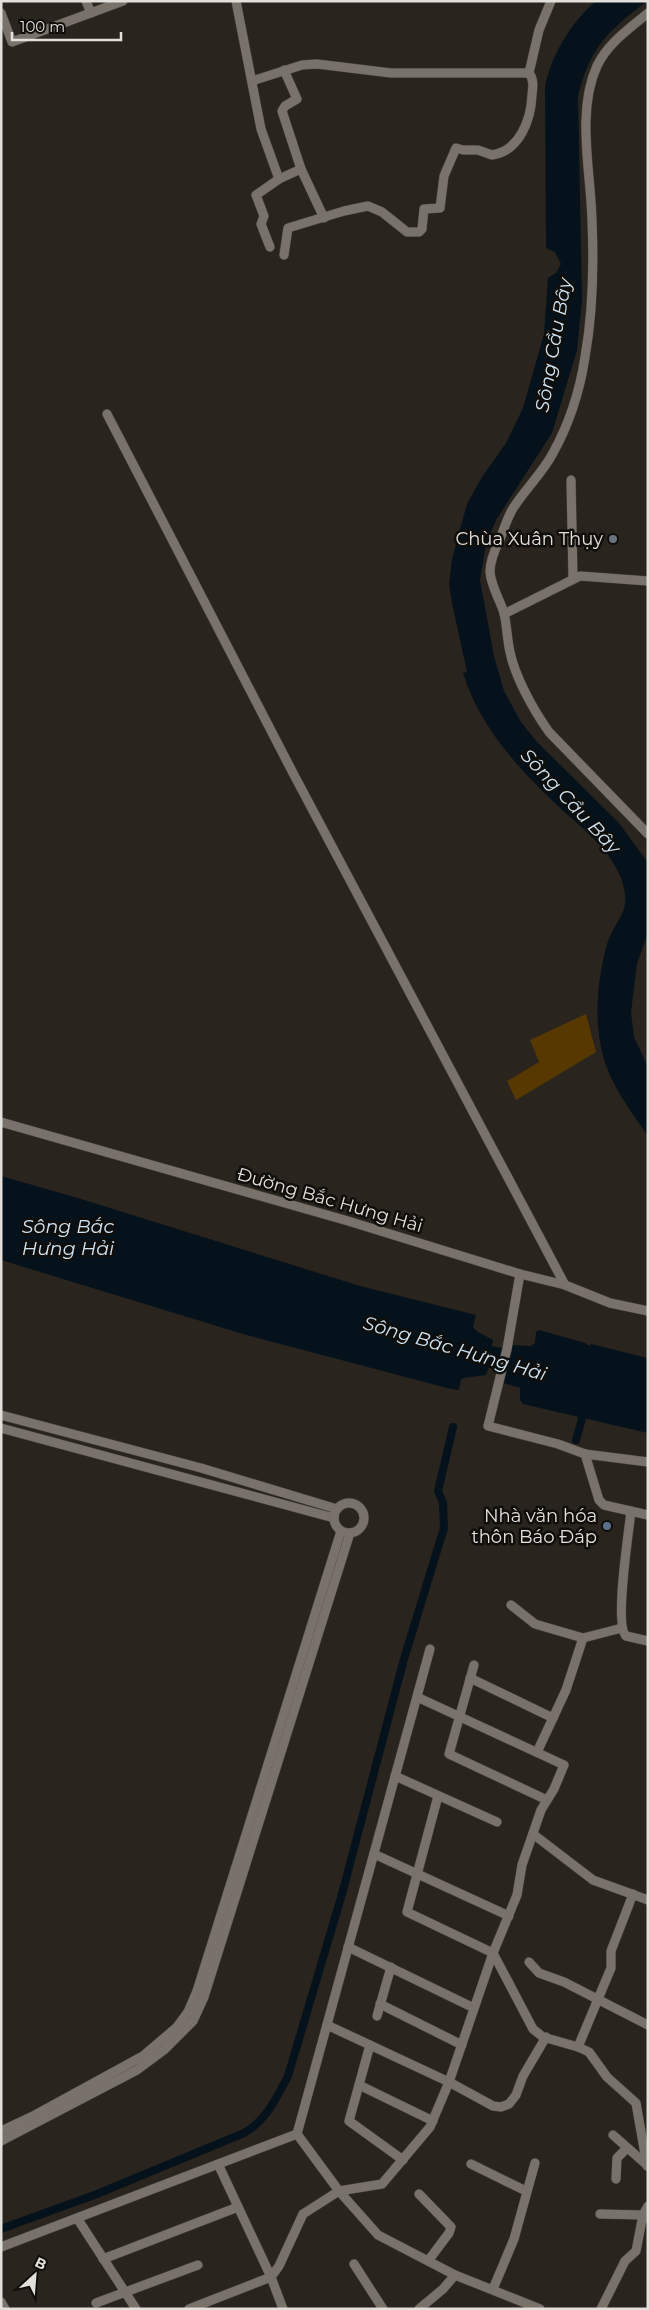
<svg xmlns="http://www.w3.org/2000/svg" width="649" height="2310" viewBox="0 0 649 2310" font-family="Montserrat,sans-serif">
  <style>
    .green { fill: #573900 }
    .water { fill: #05121b }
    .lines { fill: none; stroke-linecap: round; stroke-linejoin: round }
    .canal { stroke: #05121b; stroke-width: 8 }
    .minor-casing { stroke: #43403b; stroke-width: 10 }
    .minor { stroke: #78726b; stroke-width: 9 }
    .worship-dot { fill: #6b7280; stroke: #100e0b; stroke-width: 2 }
    .service-dot { fill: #5c6f8a; stroke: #100e0b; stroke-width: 2 }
    .labels { text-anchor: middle; stroke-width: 5; stroke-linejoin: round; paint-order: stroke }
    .poi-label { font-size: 18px; fill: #e3e0dc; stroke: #100e0b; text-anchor: end }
    .street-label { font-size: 18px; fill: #e3e0dc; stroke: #100e0b }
    .water-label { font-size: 19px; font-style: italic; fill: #cde3f3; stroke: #100e0b }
  </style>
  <rect width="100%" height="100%" fill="#29241e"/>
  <polygon class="green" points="586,1014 596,1052 516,1100 507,1081 539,1062 530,1040"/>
  <g class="water">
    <path d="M596,1H647C607,32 591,46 578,96L582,300L577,350L552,433L496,520L486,544L480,580L494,656L504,691L521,722L537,742L619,823L646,860L648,867V933L637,964L631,1012L634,1037L648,1067V1136C634,1116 615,1090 607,1068C593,1030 596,987 606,948C614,917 634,915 621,878C610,849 582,828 559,807C519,769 480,728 463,673L467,672L452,603L449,584L452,559L467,504L482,477L506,443L523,408L544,334L548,278L556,273L561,264L555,252L546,248L545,86C553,52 570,24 596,1Z"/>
    <polygon points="1,1176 81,1199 360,1286 476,1315 473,1327 478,1332 493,1340 492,1346 511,1350 513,1345 531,1346 535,1343 536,1332 539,1330 585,1343 589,1346 591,1344 648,1358 648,1433 523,1404 520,1400 520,1388 504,1383 506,1372 489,1367 486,1375 464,1378 461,1379 459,1390 451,1389 243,1334 1,1260"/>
  </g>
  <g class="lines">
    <g class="canal">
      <polyline points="576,1440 585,1408"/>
      <path d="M1,2229L97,2194L244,2133C266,2121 277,2097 288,2076L342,1894L404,1659L444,1528L443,1503L438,1491L453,1427"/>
    </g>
    <g class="minor-casing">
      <g id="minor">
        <polyline points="86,1 91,13"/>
        <polyline points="236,1 261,129 279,179 256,195 264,216 261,224 270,247"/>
        <polyline points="1,13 12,42 123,1"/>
        <path d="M648,13C629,29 608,43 597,66C576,112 591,172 592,221C594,267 593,312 585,357C580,390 569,424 553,453C542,474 524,490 512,510C507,519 504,529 500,539C495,549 490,561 490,572C491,586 500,600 504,613C507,626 507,639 510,652C515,677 534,711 549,732L648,834"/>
        <polyline points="284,70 297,99 285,106 282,111 301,169 324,218"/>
        <polyline points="252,81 302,65 317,64 391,73 529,73"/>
        <polyline points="279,179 301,169"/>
        <path d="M284,255L288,228L344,211L368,206L382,212L407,232H419L422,229L424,209L440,208L444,176L456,148L463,150H478L492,155C520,151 531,119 532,95C533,87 534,79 529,73L539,30L551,1"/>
        <polyline points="107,414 293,773 565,1285"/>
        <polyline points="571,480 573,579"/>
        <polyline points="504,614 580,576 648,581"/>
        <polyline points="1,1122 348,1221 520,1274 565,1285 610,1303 648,1311"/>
        <polyline points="520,1274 507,1349 488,1426 558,1444 585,1454 599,1500 604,1505 648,1515"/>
        <polyline points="1,1415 201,1468 337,1509"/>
        <polyline points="1,1428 334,1518"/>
        <polyline points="585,1454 648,1462"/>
        <circle cx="349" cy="1518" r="15"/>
        <path d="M631,1511C629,1531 614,1625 626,1636L648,1641"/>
        <polyline points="511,1605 535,1624 583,1638"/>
        <polyline points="474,1665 449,1754 547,1800"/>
        <polyline points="470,1678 553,1718 537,1752"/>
        <polyline points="553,1718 566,1690 583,1638 622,1628"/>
        <polyline points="395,1776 497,1822"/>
        <polyline points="438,1796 407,1912 493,1953 533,2029 543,2037 578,2047 589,2052 607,2077 636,2103 647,2166"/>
        <polyline points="533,1834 593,1880 648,1900"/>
        <polyline points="374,1854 509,1916"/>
        <polyline points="348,1947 474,2008"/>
        <polyline points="529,1962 539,1973 564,1982 648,2025"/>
        <polyline points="380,2004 462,2045"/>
        <polyline points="377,2016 391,1967"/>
        <polyline points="327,2025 449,2082 493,2106 501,2107 509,2104 516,2095 523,2076 546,2037"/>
        <polyline points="370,2045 349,2121 403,2160"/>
        <polyline points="578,2047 611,1968 611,1951 633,1894"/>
        <polyline points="359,2085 433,2121"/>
        <polyline points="1,2131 35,2115 143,2056 177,2027 188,2012 197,1991 341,1531"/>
        <polyline points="297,2134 339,2191 378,2235 455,2275 540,2309"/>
        <polyline points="613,2135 648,2166"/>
        <polyline points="1,2141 137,2070 164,2050 193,2021 204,1997 350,1533"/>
        <polyline points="218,2164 271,2277 283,2309"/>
        <polyline points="471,2164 526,2191"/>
        <polyline points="616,2179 617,2158 627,2148"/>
        <polyline points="419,2194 451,2227 449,2233 428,2261"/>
        <polyline points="600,2214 643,2215 648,2218"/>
        <polyline points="77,2218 136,2309"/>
        <polyline points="1,2247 297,2134 430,1649"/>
        <polyline points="103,2259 238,2207"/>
        <polyline points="354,2264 383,2309"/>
        <polyline points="493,2289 514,2239 535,2163"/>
        <polyline points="1,2302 5,2309"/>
        <polyline points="96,2303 198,2265"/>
        <polyline points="189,2309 271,2277 279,2266 303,2214 339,2191 382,2184 430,2127 449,2082 493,1953 517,1895 522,1865 541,1810 554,1789 564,1765 417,1697"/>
        <polyline points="419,2309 443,2289 455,2275"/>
        <polyline points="601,2309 625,2261 636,2251 643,2215 648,2206"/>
      </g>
    </g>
    <use href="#minor" class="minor"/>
  </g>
  <circle class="worship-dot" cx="613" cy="539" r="5"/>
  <circle class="service-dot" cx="607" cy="1526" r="5"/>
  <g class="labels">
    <g class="poi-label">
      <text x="603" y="545">Chùa Xuân Thụy</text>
      <text x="597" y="1522">Nhà văn hóa<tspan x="597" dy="21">thôn Báo Đáp</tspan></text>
    </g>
    <g class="street-label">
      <text transform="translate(330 1200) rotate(16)" y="6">Đường Bắc Hưng Hải</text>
    </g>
    <g class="water-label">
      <text transform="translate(553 345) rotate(-80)" y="7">Sông Cầu Bây</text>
      <text transform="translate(571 801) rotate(47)" y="7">Sông Cầu Bây</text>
      <text x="68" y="1233">Sông Bắc<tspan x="68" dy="22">Hưng Hải</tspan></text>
      <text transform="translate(455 1348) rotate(16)" y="7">Sông Bắc Hưng Hải</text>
    </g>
  </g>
  <rect width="649" height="2310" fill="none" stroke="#e3e0dc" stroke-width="5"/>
  <g transform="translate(35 2275) rotate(26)" stroke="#100e0b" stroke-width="4" paint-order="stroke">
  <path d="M0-4L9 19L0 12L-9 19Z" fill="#e3e0dc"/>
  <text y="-8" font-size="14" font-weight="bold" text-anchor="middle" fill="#e3e0dc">B</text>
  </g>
  <path d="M12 32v8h109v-8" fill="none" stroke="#e3e0dc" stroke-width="2.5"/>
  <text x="20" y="32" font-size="15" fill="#e3e0dc" stroke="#100e0b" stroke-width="4" paint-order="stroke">100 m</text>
</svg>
